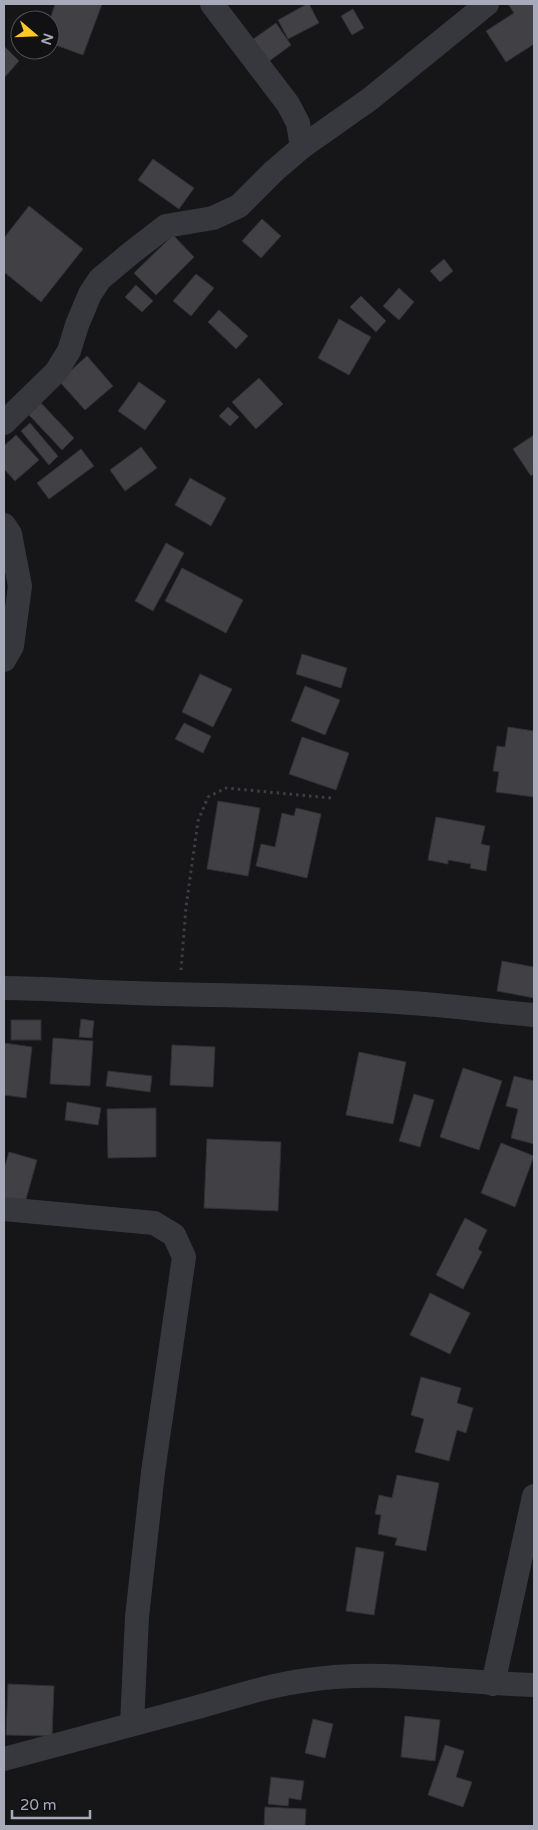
<svg xmlns="http://www.w3.org/2000/svg" width="538" height="1830" viewBox="0 0 538 1830" font-family="'Varela Round',sans-serif">
  <style>
    .building { fill: #404045; stroke: #303035 }
    .lines { fill: none; stroke-linecap: round; stroke-linejoin: round }
    .path { stroke: #3d3e45; stroke-width: 3; stroke-dasharray: 2.5 4; stroke-linecap: butt }
    .minor { stroke: #37373e; stroke-width: 24 }
  </style>
  <rect width="100%" height="100%" fill="#161618"/>
  <g class="building">
    <polygon points="55,4 102,4 83,55 50,43 50,20"/>
    <polygon points="307,4 309,4 319,23 288,39 278,20"/>
    <polygon points="508,4 534,4 534,44 506,62 486,31 514,13"/>
    <polygon points="353,9 364,28 352,35 341,16"/>
    <polygon points="276,23 291,45 268,62 252,40"/>
    <polygon points="4,46 19,61 4,78"/>
    <polygon points="153,159 194,188 179,209 138,180"/>
    <polygon points="29,206 83,249 41,302 4,272 4,238"/>
    <polygon points="262,219 281,236 261,258 242,241"/>
    <polygon points="173,235 194,257 156,295 134,273"/>
    <polygon points="444,259 453,271 440,282 430,271"/>
    <polygon points="196,274 214,288 191,316 173,301"/>
    <polygon points="136,285 153,301 142,312 125,297"/>
    <polygon points="399,288 414,302 399,320 383,306"/>
    <polygon points="361,296 386,321 376,332 350,307"/>
    <polygon points="219,310 248,336 236,349 208,322"/>
    <polygon points="339,319 371,337 349,375 318,358"/>
    <polygon points="87,356 113,386 85,410 59,381"/>
    <polygon points="259,378 283,404 256,429 232,402"/>
    <polygon points="139,382 166,401 145,430 118,411"/>
    <polygon points="41,403 74,438 62,450 29,415"/>
    <polygon points="228,407 239,417 230,426 219,416"/>
    <polygon points="30,423 58,456 49,465 21,431"/>
    <polygon points="16,435 39,460 15,481 4,469 4,446"/>
    <polygon points="534,435 534,473 531,476 513,449"/>
    <polygon points="141,447 157,468 125,491 110,470"/>
    <polygon points="81,449 94,466 49,499 37,483"/>
    <polygon points="190,478 226,498 211,526 175,505"/>
    <polygon points="166,543 184,553 153,611 135,601"/>
    <polygon points="182,568 243,600 226,633 165,601"/>
    <polygon points="302,654 347,668 341,688 296,674"/>
    <polygon points="200,674 232,689 213,727 182,712"/>
    <polygon points="305,686 340,700 325,735 291,721"/>
    <polygon points="184,723 211,736 203,753 175,739"/>
    <polygon points="508,727 534,731 534,797 496,792 499,772 493,771 497,746 505,747"/>
    <polygon points="302,737 349,753 336,790 289,774"/>
    <polygon points="218,801 260,808 248,876 207,869"/>
    <polygon points="296,808 321,814 307,878 256,866 261,844 275,847 282,813 294,816"/>
    <polygon points="436,817 485,826 481,844 490,846 486,871 470,868 471,864 448,860 448,864 428,860"/>
    <polygon points="502,961 534,967 534,998 497,991"/>
    <polygon points="81,1019 94,1021 92,1038 79,1037"/>
    <rect x="11" y="1020" width="30" height="20"/>
    <polygon points="53,1038 93,1041 90,1086 50,1084"/>
    <polygon points="4,1043 32,1047 26,1098 4,1095"/>
    <polygon points="172,1045 215,1047 213,1087 170,1085"/>
    <polygon points="359,1052 406,1062 393,1124 346,1115"/>
    <polygon points="463,1068 502,1081 479,1150 440,1137"/>
    <polygon points="108,1071 152,1076 150,1092 106,1086"/>
    <polygon points="514,1076 534,1081 534,1144 511,1138 518,1109 506,1106"/>
    <polygon points="414,1094 434,1100 420,1147 399,1141"/>
    <polygon points="67,1102 101,1108 98,1125 65,1120"/>
    <polygon points="156,1108 156,1157 108,1158 107,1109"/>
    <polygon points="207,1139 281,1142 278,1211 204,1208"/>
    <polygon points="501,1143 534,1156 515,1207 481,1193"/>
    <polygon points="9,1152 37,1160 24,1206 4,1200 4,1169"/>
    <polygon points="465,1218 487,1230 478,1249 482,1252 463,1289 436,1275"/>
    <polygon points="430,1293 470,1313 450,1354 410,1335"/>
    <polygon points="421,1377 461,1388 457,1403 473,1408 466,1433 457,1430 449,1461 415,1452 424,1419 411,1415"/>
    <polygon points="397,1475 439,1483 426,1551 395,1545 397,1538 378,1534 381,1515 375,1514 379,1495 392,1498"/>
    <polygon points="356,1547 384,1552 374,1615 346,1611"/>
    <polygon points="8,1684 54,1686 52,1736 6,1735"/>
    <polygon points="405,1716 440,1720 435,1761 401,1757"/>
    <polygon points="313,1719 333,1724 325,1758 305,1753"/>
    <polygon points="445,1745 464,1751 456,1777 472,1782 463,1807 428,1795"/>
    <polygon points="271,1777 304,1781 301,1800 289,1798 288,1806 268,1804"/>
    <polygon points="265,1807 306,1809 305,1826 264,1826"/>
  </g>
  <g class="lines">
    <polyline class="path" points="181,970 186,907 198,821 208,797 226,788 331,798"/>
    <g class="minor">
      <polyline points="212,4 288,104 298,123 302,147"/>
      <polyline points="4,423 56,372 69,351 77,325 90,294 100,279 131,253 166,226 213,218 239,206 274,171 302,147 370,99 487,4"/>
      <polyline points="4,525 10,534 20,586 12,646 4,660"/>
      <path d="M4,988C47,988 90,992 133,993C230,996 328,996 425,1004C461,1007 498,1012 534,1015"/>
      <polyline points="4,1209 154,1223 174,1235 184,1257 153,1472 137,1617 132,1724"/>
      <polyline points="493,1684 534,1496"/>
      <path d="M4,1759C67,1742 131,1725 194,1708C231,1698 269,1685 308,1680C383,1669 459,1683 534,1685"/>
    </g>
  </g>
  <rect width="538" height="1830" fill="none" stroke="#a7abb9" stroke-width="10"/>
  <g transform="translate(35 35) rotate(109)"><circle r="24" fill="#111113" stroke="#4d4f55"/>
  <path d="M0-4L9 19L0 12L-9 19Z" fill="#ffc827"/>
  <text y="-8" font-size="14" font-weight="bold" text-anchor="middle" fill="#a7abb9">N</text>
  </g>
  <path d="M12 1810v8h78v-8" fill="none" stroke="#a7abb9" stroke-width="2.5"/>
  <text x="20" y="1810" font-size="15" fill="#a7abb9" stroke="#111113" stroke-width="4" paint-order="stroke">20 m</text>
</svg>
